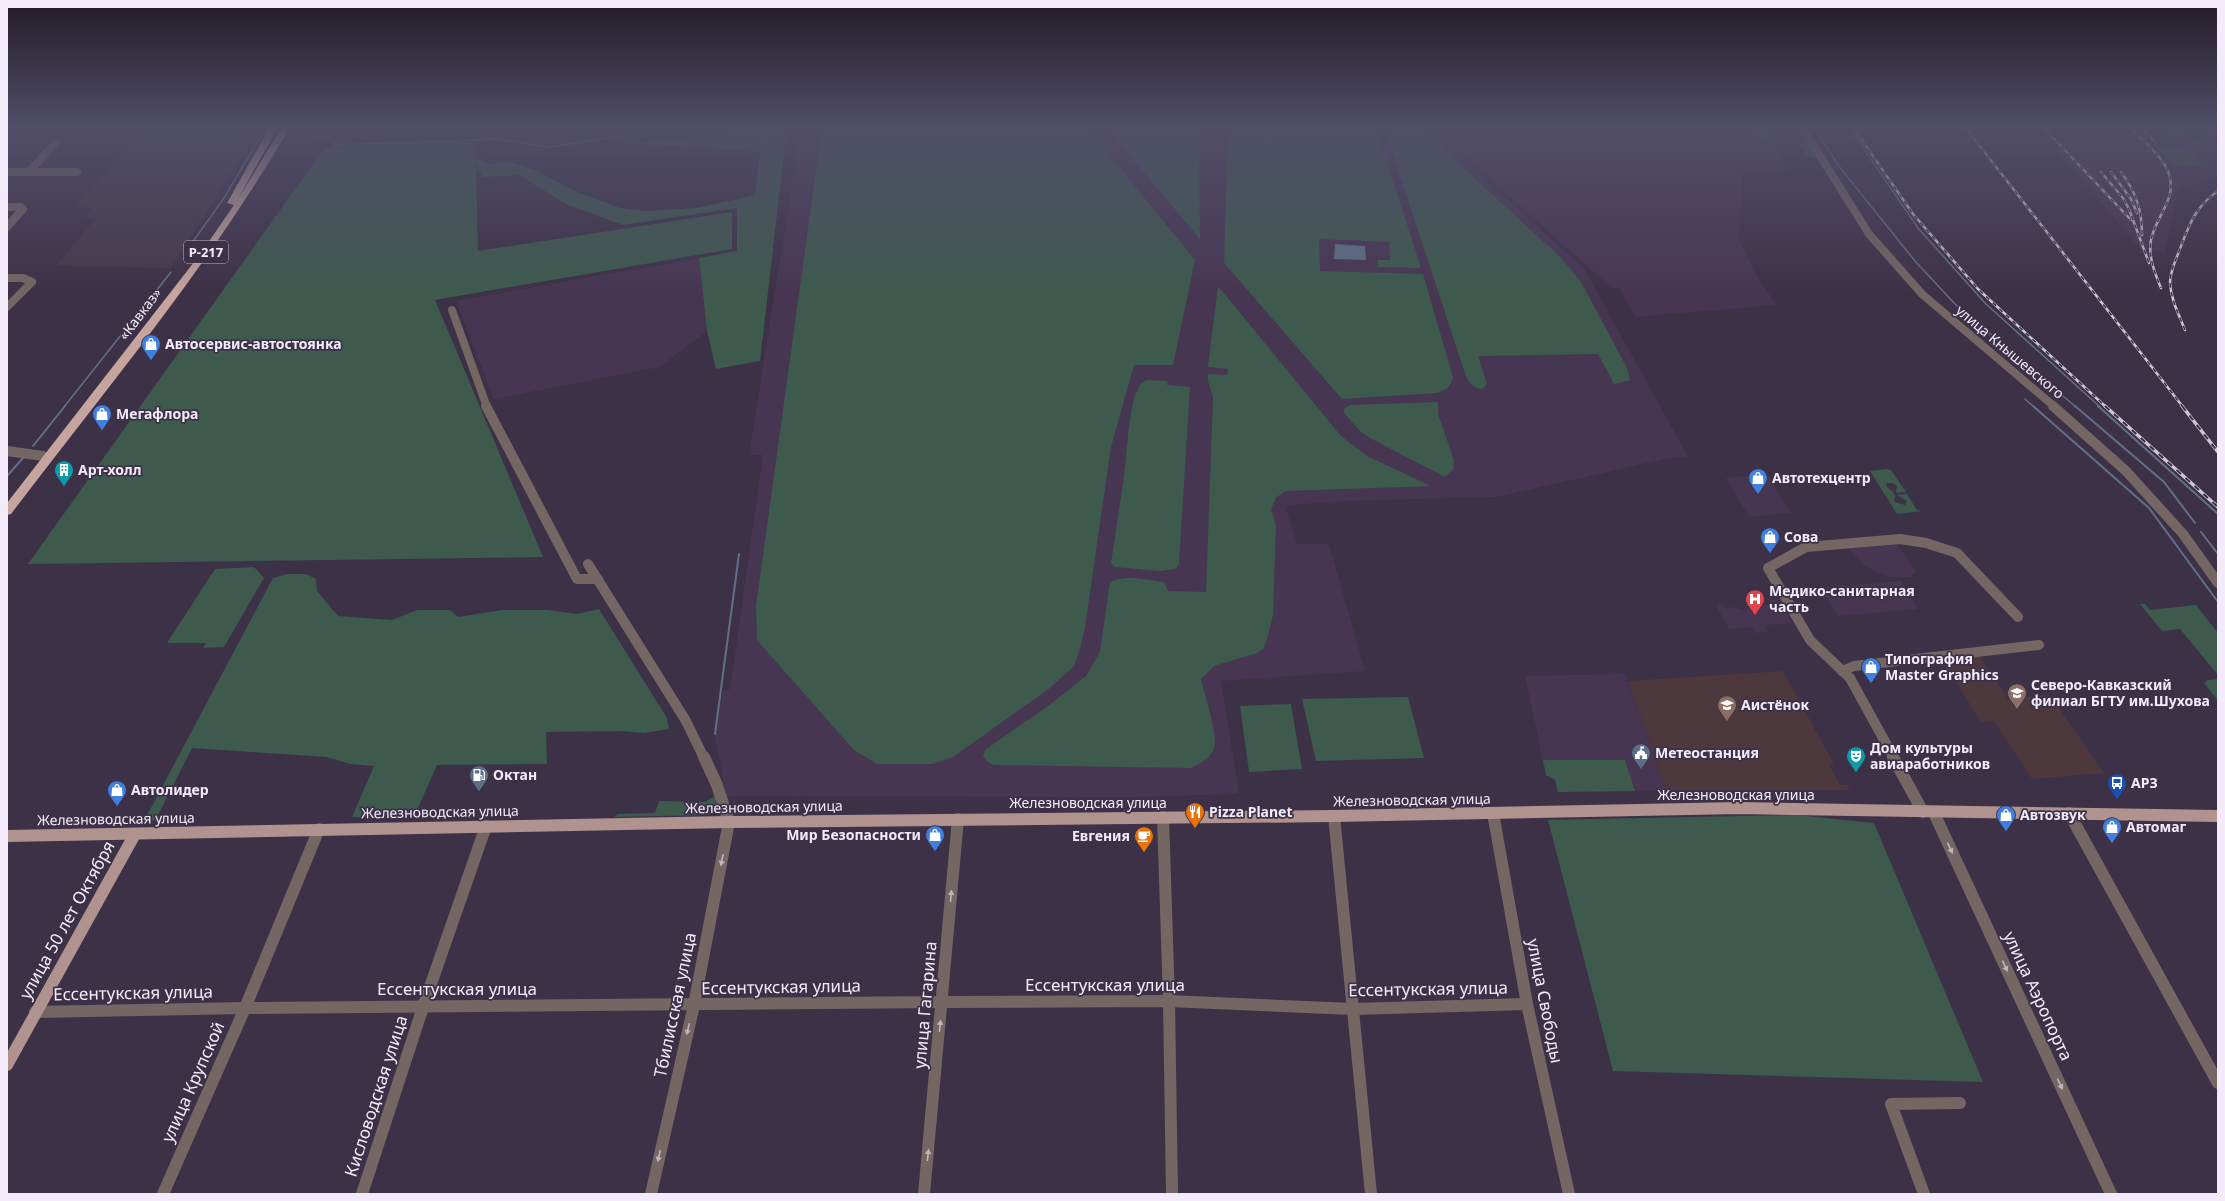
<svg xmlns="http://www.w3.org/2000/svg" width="2225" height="1201" viewBox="0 0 2225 1201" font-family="'Noto Sans',sans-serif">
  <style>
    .commercial { fill: #443a4a }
    .built { fill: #473652 }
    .education { fill: #4d383d }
    .green { fill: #3d5a4d }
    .water { fill: #607089 }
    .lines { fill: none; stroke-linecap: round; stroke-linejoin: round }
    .stream-far1 { stroke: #607089; stroke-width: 1.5 }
    .stream { stroke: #607089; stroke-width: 2 }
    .minor-far2 { stroke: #746663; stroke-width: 8 }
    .minor-far1 { stroke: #746663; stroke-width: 10 }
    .minor { stroke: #746663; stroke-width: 12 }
    .major { stroke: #b0938f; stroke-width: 12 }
    .highway { fill: #c7a59f; fill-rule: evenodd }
    .rail-far1-casing { stroke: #cec6d6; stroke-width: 2.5 }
    .rail-casing { stroke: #cec6d6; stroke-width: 3.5 }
    .rail-far1 { stroke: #3d3147; stroke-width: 1.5; stroke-dasharray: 4.5; stroke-linecap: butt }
    .rail { stroke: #3d3147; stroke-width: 2; stroke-dasharray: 6; stroke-linecap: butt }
    .oneway { fill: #c0b6be }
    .labels { text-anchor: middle; stroke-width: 3.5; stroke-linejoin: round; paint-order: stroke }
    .shield { fill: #3d3147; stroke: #bcb3c4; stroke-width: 1 }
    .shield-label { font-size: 13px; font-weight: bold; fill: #f3ebfa }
    .street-label { font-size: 14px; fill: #f3ebfa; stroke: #3d3147 }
    .poi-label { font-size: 14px; font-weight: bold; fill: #f3ebfa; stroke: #3d3147; text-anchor: start }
    .near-street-label { font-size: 17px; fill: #f3ebfa; stroke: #3d3147 }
  </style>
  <rect width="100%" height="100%" fill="#3d3147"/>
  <polygon class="commercial" points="146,127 253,127 251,142 170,270 163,268 56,266 96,218 84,217 92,208 74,207"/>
  <g class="built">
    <polygon points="801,127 1428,127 1585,270 1688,457 1665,459 1496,497 1343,501 1290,505 1286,508 1297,544 1329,544 1365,671 1221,681 1239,794 1132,797 727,796 715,739 723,691 730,689 763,455 749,455"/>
    <polygon points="1431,127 1785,127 1780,133 1786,136 1774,148 1789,170 1743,170 1739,240 1761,283 1777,305 1635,317 1619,288 1612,288"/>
    <polygon points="2037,127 2218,127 2218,181 2203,181 2206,184 2179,185 2165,253 2139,247"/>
    <polygon points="699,258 707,331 660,367 494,399 456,301"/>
    <polygon points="1767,474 1791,513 1749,517 1726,478"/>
    <polygon points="1897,544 1916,571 1911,577 1890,577 1874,571 1863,565 1848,547"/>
    <polygon points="1901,581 1918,609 1838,616 1820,588"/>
    <polygon points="1779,599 1792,623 1765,625 1768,632 1755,633 1751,627 1729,629 1716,605 1723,604 1725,608 1737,607 1739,610 1754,608 1753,606 1771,605 1769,600"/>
    <polygon points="1625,674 1666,790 1558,792 1555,780 1546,775 1525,676"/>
  </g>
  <g class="education">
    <polygon points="1979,655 2008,699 2050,695 2104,773 2032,779 1994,721 1981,722 1941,658"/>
    <polygon points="1783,671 1834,764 1829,765 1840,785 1847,785 1850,790 1666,790 1628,681"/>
  </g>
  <g class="green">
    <polygon points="728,127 787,127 760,361 716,369 707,331 699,258 737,251 737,208 623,225 568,205 519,175 482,177 476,163 478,251 732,212 732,249 435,300 543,557 28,564 325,147 451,141 475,142 476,158 492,164 508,162 535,170 575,191 620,208 647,211 697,208 755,195 760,152 630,143 688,138 729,130"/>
    <polygon points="822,127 1087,127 1195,260 1173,365 1134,365 1111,447 1085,627 1080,649 1074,666 1050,688 953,757 932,764 877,764 854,750 757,640 756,606"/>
    <polygon points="1106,127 1199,127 1200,239"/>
    <path d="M1228,127H1376L1421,268L1378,267V260H1390L1389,242L1319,239L1320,271L1423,274L1453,377C1451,387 1446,390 1437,393L1342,399L1224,263Z"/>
    <path d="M1384,127H1419L1557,254L1569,267L1581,282L1627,368L1630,380L1614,384L1598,354L1478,356L1487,384L1482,389C1473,388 1470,384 1466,376Z"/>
    <polygon points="1766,127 1774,142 1739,129"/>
    <polygon points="2160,127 2176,127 2206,145 2171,143"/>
    <path d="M1802,141H1807L1817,157C1806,159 1803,152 1799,144Z"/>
    <polygon points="2157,147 2179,147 2184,150 2193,151 2196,154 2192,155 2202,165 2174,166"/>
    <path d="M1218,286L1341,436L1367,456L1431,486L1285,491L1276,498L1271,509L1276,525L1273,615L1267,639L1263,649L1257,653L1214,666L1201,679C1205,695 1215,727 1215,742C1215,756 1201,763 1191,768L993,765L987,761L983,756L985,750L1052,703L1086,676L1100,652L1110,582C1126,574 1147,580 1164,582L1168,591L1206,592L1213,397L1208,381V374L1227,375L1228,369L1208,367Z"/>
    <polygon points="1147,380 1168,381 1167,385 1190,387 1179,564 1175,569 1160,571 1115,567 1111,563 1124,476 1129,426 1134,398 1141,383"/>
    <polygon points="1438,402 1438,414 1454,460 1453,469 1445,477 1370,438 1360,431 1344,413 1344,409 1350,405"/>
    <polygon points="1886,469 1891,470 1906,492 1896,493 1897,486 1892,483 1886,483 1887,487 1893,492 1896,497 1894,499 1895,502 1905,505 1907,501 1897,495 1907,494 1917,510 1922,511 1897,514 1870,471"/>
    <polygon points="254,567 264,578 224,647 203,648 206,643 167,643 215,569"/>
    <polygon points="287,574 306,574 316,579 317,591 338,616 392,620 417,610 450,610 458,617 502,610 548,610 577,614 599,609 667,718 669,729 644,733 621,731 546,732 547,764 437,765 417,810 393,818 352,817 374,766 350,764 327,757 192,748 158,815 161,820 144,821 273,578"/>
    <polygon points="2140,604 2145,604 2150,610 2196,605 2218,633 2218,675 2180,629 2162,631"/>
    <polygon points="2218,679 2218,701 2204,683 2208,680"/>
    <polygon points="1408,697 1424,758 1316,761 1302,699"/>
    <polygon points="1291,704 1302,769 1249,772 1240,706"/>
    <polygon points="1543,760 1625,760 1635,791 1558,792 1555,780 1546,775"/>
    <polygon points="713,797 716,799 715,811 708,815 614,817 618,814 655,813 659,801 705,802"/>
    <polygon points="1796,815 1874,823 1983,1082 1613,1071 1548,820"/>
  </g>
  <polygon class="water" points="1335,244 1365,246 1366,260 1334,259"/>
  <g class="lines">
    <g class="stream-far1">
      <polyline points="1814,127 1838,165 1915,261 1955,304 2076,407"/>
      <polyline points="1849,127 1918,228 1986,304 2100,407"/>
      <polyline points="302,133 333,140 334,145 498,139 549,147 655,131"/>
      <polyline points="187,250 224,198 262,134"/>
      <polyline points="2025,399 2034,407"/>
      <polyline points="64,407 171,272"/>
    </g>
    <g class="stream">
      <polyline points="2033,406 2149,508 2218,602"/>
      <polyline points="2075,406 2164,482 2195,523"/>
      <polyline points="2098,406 2218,514"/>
      <polyline points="33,446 65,406"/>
      <polyline points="7,476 23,458"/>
      <polyline points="2201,532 2218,554"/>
      <polyline points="715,734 739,554"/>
    </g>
    <g class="minor-far2">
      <polyline points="1802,127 1869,234 1922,294 2055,407"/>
      <polyline points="7,172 77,172"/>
      <polyline points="29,172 56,142"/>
      <polyline points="7,207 21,207 23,209 7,227"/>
      <polyline points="7,278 23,278 32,282 7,307"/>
      <polyline points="452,310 487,407"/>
    </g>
    <g class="minor-far1">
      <polyline points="486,406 577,579 598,579"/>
      <polyline points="2053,406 2126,471 2183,534 2218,583"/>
      <polyline points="7,451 43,456"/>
      <polyline points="588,564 686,721 704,758"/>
      <polyline points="1842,671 1854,666 2039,645"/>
      <polyline points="1894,758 1850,678 1810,640 1768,568 1806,547 1900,539 1926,543 1957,553 2018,617"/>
    </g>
    <g class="minor">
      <polyline points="1893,757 1923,812"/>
      <polyline points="1493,813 1527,1004 1569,1194"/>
      <polyline points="1934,813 2111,1194"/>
      <polyline points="2069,813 2218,1083"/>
      <polyline points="1334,816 1371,1194"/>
      <polyline points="1163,817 1169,1001 1172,1194"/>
      <polyline points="35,1012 245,1008 943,1002 1169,1001 1353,1009 1527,1004"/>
      <polyline points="163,1194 245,1008 319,829"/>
      <polyline points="362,1194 423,1007 486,826"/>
      <polyline points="651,1194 694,1005 729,822 717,785 704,757"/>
      <polyline points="924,1194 958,819"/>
      <polyline points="1924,1194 1891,1104 1960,1103"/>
    </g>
    <g class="major">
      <polyline points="7,836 729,822 1334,816 1739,808 2218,816"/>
      <polyline points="7,1065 135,834"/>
    </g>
    <path class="highway" d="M270,127H278L238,199L282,127H290C210,265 107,388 11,514L7,515V503L201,253L234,205L227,203Z"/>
    <g class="rail-far1-casing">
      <g id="rail-far1">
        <polyline points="1853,127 1913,214 1978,289 2106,407"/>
        <polyline points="1965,127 2183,407"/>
        <polyline points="2043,127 2131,220"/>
        <path d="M2130,127C2143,141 2160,154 2168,171C2179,198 2156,215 2151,240C2148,256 2155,274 2161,288"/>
        <polyline points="2141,127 2155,142"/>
        <polyline points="2204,127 2216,134"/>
        <polyline points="2101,172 2123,198 2129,209 2149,263"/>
        <polyline points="2111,172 2131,199 2137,213"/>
        <path d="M2121,172C2136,192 2142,210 2142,235"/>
        <path d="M2185,330C2179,315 2171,300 2170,283C2170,273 2174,264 2178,254C2188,228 2194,207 2218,191"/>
      </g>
    </g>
    <g class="rail-casing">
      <g id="rail">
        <polyline points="2105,406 2218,507"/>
        <polyline points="2182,406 2218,452"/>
      </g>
    </g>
    <use href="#rail-far1" class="rail-far1"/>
    <use href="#rail" class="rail"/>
  </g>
  <defs><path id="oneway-solid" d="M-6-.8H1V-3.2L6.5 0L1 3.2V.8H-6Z"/></defs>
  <g class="oneway">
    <use href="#oneway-solid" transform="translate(1950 848) rotate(65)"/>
    <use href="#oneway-solid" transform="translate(722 860) rotate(101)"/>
    <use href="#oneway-solid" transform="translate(951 896) rotate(-85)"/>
    <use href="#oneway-solid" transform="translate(2005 966) rotate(65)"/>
    <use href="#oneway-solid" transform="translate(940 1026) rotate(-84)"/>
    <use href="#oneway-solid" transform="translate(688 1029) rotate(103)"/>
    <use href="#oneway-solid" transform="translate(2060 1084) rotate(65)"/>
    <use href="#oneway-solid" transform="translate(928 1155) rotate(-84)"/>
    <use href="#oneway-solid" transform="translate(659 1156) rotate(103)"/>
  </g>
  <linearGradient id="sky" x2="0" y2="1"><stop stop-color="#221b27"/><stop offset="0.43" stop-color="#514e69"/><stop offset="1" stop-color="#514e69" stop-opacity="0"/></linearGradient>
  <rect width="2225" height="295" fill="url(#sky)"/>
  <defs>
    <g id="shop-pin" transform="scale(1)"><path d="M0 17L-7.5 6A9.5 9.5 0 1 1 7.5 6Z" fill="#3f7fe0" stroke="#3d3147"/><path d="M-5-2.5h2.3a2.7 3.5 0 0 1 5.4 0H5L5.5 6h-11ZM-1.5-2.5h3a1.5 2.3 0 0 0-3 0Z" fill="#fff"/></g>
    <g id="building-pin" transform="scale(1)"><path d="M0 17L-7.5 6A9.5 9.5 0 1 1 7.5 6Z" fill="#0f9aa8" stroke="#3d3147"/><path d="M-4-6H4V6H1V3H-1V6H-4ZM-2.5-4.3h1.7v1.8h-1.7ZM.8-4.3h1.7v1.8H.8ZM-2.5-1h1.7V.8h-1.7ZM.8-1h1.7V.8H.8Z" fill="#fff"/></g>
    <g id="hospital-pin" transform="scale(1)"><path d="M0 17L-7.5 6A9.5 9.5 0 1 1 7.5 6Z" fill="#e0444e" stroke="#3d3147"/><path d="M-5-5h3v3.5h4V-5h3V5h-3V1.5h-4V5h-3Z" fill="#fff"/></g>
    <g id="university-pin" transform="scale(1)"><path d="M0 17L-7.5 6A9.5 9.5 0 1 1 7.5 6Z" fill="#8d6e63" stroke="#3d3147"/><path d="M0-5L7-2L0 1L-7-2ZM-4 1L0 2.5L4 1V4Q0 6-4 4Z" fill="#fff"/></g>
    <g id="school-pin" transform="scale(1)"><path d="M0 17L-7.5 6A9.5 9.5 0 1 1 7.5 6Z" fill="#8d6e63" stroke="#3d3147"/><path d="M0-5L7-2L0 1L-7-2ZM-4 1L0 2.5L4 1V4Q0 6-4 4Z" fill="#fff"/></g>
    <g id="civic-pin" transform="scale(1)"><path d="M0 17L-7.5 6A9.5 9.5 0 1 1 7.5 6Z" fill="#5c6f8a" stroke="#3d3147"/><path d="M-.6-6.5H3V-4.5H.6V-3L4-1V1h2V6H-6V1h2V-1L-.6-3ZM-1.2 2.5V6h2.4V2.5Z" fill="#fff"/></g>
    <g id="theatre-pin" transform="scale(1)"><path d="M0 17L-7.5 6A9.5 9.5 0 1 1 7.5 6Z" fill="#0f9aa8" stroke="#3d3147"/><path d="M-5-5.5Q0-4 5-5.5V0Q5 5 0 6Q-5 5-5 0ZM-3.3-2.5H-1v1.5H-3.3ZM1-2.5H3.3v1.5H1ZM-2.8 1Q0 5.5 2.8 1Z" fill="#fff"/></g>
    <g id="fuel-pin" transform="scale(1)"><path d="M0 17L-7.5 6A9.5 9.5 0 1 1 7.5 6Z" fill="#5c6f8a" stroke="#3d3147"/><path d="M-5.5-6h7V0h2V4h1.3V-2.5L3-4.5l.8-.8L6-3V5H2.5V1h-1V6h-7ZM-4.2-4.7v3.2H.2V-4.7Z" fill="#fff"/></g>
    <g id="bus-pin" transform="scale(1)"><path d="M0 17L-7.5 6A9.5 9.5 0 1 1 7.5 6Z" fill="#1a4fb4" stroke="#3d3147"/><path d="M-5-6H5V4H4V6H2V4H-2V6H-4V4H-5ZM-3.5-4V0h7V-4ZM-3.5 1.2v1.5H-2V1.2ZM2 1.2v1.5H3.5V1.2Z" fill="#fff"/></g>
    <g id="restaurant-pin" transform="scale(1)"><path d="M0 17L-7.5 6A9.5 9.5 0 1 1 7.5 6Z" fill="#e8710a" stroke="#3d3147"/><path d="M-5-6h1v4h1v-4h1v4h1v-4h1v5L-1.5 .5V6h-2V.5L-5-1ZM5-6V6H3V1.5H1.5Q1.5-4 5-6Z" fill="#fff"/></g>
    <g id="cafe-pin" transform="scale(1)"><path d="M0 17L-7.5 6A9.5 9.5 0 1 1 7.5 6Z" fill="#e8710a" stroke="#3d3147"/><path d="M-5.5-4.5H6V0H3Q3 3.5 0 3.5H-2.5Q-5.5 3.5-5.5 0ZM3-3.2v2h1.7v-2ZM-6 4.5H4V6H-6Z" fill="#fff"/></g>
  </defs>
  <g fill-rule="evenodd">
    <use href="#shop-pin" x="151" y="344"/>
    <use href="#shop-pin" x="102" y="414"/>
    <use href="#building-pin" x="64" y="470"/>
    <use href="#shop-pin" x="1758" y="478"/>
    <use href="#shop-pin" x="1770" y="537"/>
    <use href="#hospital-pin" x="1755" y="599"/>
    <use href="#shop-pin" x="1871" y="667"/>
    <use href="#university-pin" x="2017" y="693"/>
    <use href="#school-pin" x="1727" y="705"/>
    <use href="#civic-pin" x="1641" y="753"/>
    <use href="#theatre-pin" x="1856" y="756"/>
    <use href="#fuel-pin" x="479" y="775"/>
    <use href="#bus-pin" x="2117" y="783"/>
    <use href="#shop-pin" x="117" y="790"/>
    <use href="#restaurant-pin" x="1195" y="812"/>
    <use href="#shop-pin" x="2006" y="815"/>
    <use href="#shop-pin" x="2112" y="827"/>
    <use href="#shop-pin" x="935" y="835"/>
    <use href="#cafe-pin" x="1144" y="836"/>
  </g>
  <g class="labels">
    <rect class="shield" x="184" y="241" width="44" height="22" rx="3"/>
    <g class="shield-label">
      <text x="206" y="257">Р-217</text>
    </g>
    <g class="street-label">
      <text transform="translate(140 314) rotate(-53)" y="5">«Кавказ»</text>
      <text transform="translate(2010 352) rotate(40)" y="5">улица Кнышевского</text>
      <text x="1736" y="800">Железноводская улица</text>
      <text transform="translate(1412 800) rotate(-1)" y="5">Железноводская улица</text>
      <text x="1088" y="808">Железноводская улица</text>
      <text transform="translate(764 807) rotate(-1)" y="5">Железноводская улица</text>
      <text transform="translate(440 812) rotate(-1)" y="5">Железноводская улица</text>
      <text transform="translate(116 819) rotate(-1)" y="5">Железноводская улица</text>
    </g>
    <g class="poi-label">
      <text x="165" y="349">Автосервис-автостоянка</text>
      <text x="116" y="419">Мегафлора</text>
      <text x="78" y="475">Арт-холл</text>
      <text x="1772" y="483">Автотехцентр</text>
      <text x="1784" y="542">Сова</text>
      <text x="1769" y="596">Медико-санитарная<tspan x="1769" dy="16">часть</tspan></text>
      <text x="1885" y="664">Типография<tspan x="1885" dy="16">Master Graphics</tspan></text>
      <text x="2031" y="690">Северо-Кавказский<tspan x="2031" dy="16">филиал БГТУ им.Шухова</tspan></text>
      <text x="1741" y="710">Аистёнок</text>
      <text x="1870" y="753">Дом культуры<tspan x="1870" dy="16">авиаработников</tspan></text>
      <text x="1655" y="758">Метеостанция</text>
      <text x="493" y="780">Октан</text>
      <text x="2131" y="788">АРЗ</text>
      <text x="131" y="795">Автолидер</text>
      <text x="1209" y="817">Pizza Planet</text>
      <text x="2020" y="820">Автозвук</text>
      <text x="2126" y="832">Автомаг</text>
      <text x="921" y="840" text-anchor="end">Мир Безопасности</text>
      <text x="1130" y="841" text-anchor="end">Евгения</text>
    </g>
    <g class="near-street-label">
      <text transform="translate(67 920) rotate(-61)" y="6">улица 50 лет Октября</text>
      <text x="1105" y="991">Ессентукская улица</text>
      <text transform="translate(781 987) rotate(-1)" y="6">Ессентукская улица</text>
      <text x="457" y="995">Ессентукская улица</text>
      <text transform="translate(1428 989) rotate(-1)" y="6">Ессентукская улица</text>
      <text transform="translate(133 993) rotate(-1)" y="6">Ессентукская улица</text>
      <text transform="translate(2038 996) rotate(65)" y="6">улица Аэропорта</text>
      <text transform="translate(1545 1001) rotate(79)" y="6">улица Свободы</text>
      <text transform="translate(675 1005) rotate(-78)" y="6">Тбилисская улица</text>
      <text transform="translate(925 1005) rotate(-85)" y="6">улица Гагарина</text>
      <text transform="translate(193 1082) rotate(-66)" y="6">улица Крупской</text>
      <text transform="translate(376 1096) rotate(-72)" y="6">Кисловодская улица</text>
    </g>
  </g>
  <rect width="2225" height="1201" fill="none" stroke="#f3ebfa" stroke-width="16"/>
</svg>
